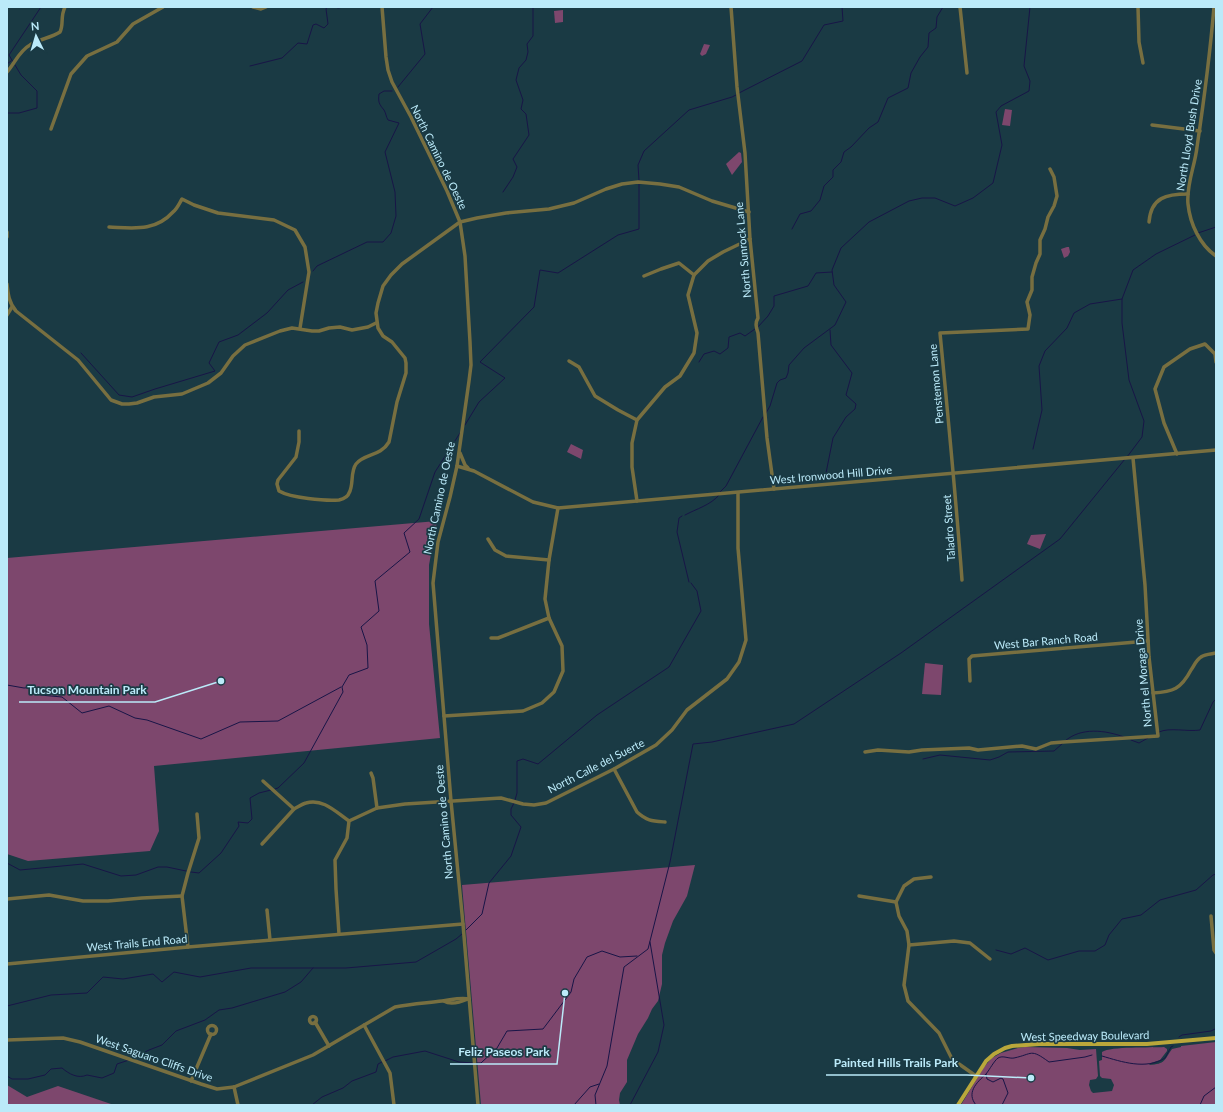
<svg xmlns="http://www.w3.org/2000/svg" width="1223" height="1112" viewBox="0 0 1223 1112" font-family="Lato,sans-serif">
  <style>
    .green { fill: #7d476d }
    .lines { fill: none; stroke-linecap: round; stroke-linejoin: round }
    .stream { stroke: #181547; stroke-width: 1 }
    .minor { stroke: #786f40; stroke-width: 3.5 }
    .major { stroke: #baa73b; stroke-width: 4 }
    .labels { text-anchor: middle; stroke-width: 3.5; stroke-linejoin: round; paint-order: stroke }
    .street-label { font-size: 11px; fill: #bbeaf9; stroke: #1a3a44 }
    .leader { fill: none; stroke: #bbeaf9; stroke-width: 1.5 }
    .callout-dot { fill: #bbeaf9; stroke: #1a3a44; stroke-width: 1.5 }
    .callout-label { font-size: 12px; text-anchor: middle; font-weight: bold; fill: #bbeaf9; stroke: #1a3a44; stroke-width: 3.5; stroke-linejoin: round; paint-order: stroke }
  </style>
  <rect width="100%" height="100%" fill="#1a3a44"/>
  <g class="green">
    <polygon points="563,10 563,22 555,23 554,11"/>
    <polygon points="704,44 710,45 706,54 702,56 700,54"/>
    <polygon points="1005,109 1012,110 1010,126 1002,125"/>
    <polygon points="739,152 741,153 742,162 732,175 726,164"/>
    <polygon points="1067,247 1069,247 1070,252 1068,256 1064,258 1061,249"/>
    <polygon points="571,444 583,450 581,459 567,452"/>
    <polygon points="437,521 429,565 429,624 440,738 154,766 159,831 150,851 28,861 7,854 7,558"/>
    <polygon points="1046,534 1040,549 1027,544 1031,535"/>
    <polygon points="925,663 943,665 941,695 922,694"/>
    <polygon points="695,865 687,896 673,921 665,943 662,955 662,984 658,1001 652,1009 648,1018 638,1034 627,1060 627,1082 620,1093 619,1100 620,1105 481,1105 462,885"/>
    <path d="M1216,1042V1105H961L984,1067L992,1058L1001,1053L1018,1048L1025,1047L1067,1048L1080,1050L1096,1049L1098,1076L1096,1079L1090,1080L1089,1085L1091,1091L1093,1093L1112,1091L1114,1085L1111,1079L1102,1078L1100,1076L1099,1061L1102,1060V1052C1111,1046 1151,1048 1164,1047L1167,1049V1051L1160,1060L1151,1063L1149,1065C1166,1064 1164,1060 1172,1049L1181,1047V1046Z"/>
    <polygon points="7,1085 27,1097 58,1086 114,1105 7,1105"/>
  </g>
  <g class="lines">
    <g class="stream">
      <polyline points="335,7 338,8 344,7"/>
      <polyline points="13,62 9,55 41,7"/>
      <polyline points="7,64 11,61"/>
      <polyline points="250,66 282,58 298,43 307,44 313,25 316,24 324,28 328,24 326,9 327,7"/>
      <polyline points="398,87 425,54 420,24 433,7"/>
      <polyline points="739,93 802,61 824,25 843,21 842,7"/>
      <polyline points="7,113 19,113 37,108 37,91 21,75 15,65"/>
      <polyline points="639,180 638,165 644,151 689,110 732,97 736,95"/>
      <polyline points="503,192 513,177 517,167 513,159 529,135 526,114 521,109 523,100 516,80 519,68 526,60 528,52 527,44 533,36 533,7"/>
      <polyline points="792,229 800,214 811,211 820,200 824,186 833,177 833,170 841,162 844,152 851,147 869,128 878,122 888,98 908,88 911,73 920,57 928,47 929,33 936,28 937,17 943,7"/>
      <polyline points="1198,233 1216,227"/>
      <path d="M313,271L317,266L367,242H383L391,233L396,216L395,192L385,152L399,123L388,120C386,117 386,113 384,110C379,104 378,102 379,94L384,91H392"/>
      <polyline points="757,328 768,316 774,306 774,296 808,286 816,273 832,272"/>
      <polyline points="81,353 119,395 132,397 155,389 215,371 209,363 219,342 238,335 267,313 288,290 303,282"/>
      <polyline points="699,362 704,354 714,351 720,354 728,348 729,337 740,333 745,336 755,329"/>
      <polyline points="766,413 770,406 777,383 780,380 786,378 788,373 789,365 804,348 835,325 846,302 834,285 832,270 841,248 869,222 909,201 922,198 935,198 955,206 973,198 993,183 1002,145 996,112 1001,106 1029,91 1030,81 1024,66 1030,7"/>
      <polyline points="465,425 479,402 505,378 480,362 534,307 540,270 558,273 618,235 639,229 639,184"/>
      <polyline points="1033,449 1042,410 1039,366 1045,351 1067,328 1074,313 1090,304 1122,299"/>
      <polyline points="1127,457 1142,437 1144,421 1129,380 1122,323 1122,299 1133,270 1156,254 1195,235"/>
      <polyline points="825,478 833,438 846,417 855,409 856,404 846,395 852,373 831,345 830,330"/>
      <polyline points="720,492 726,486 763,417"/>
      <path d="M685,515C696,509 711,505 719,495"/>
      <polyline points="682,516 679,518 677,532 689,582"/>
      <polyline points="7,685 24,688 35,687 39,690 40,695 62,697 82,713 109,706 135,718 147,720 201,739 240,722 278,721 341,687"/>
      <path d="M1159,732C1169,727 1188,732 1200,730L1213,702L1216,699"/>
      <polyline points="1131,740 1139,743 1148,738"/>
      <path d="M1065,741C1081,727 1105,730 1124,737"/>
      <polyline points="923,759 940,755 990,760 999,757 1008,752 1054,751 1063,743"/>
      <polyline points="275,789 278,788 304,763 343,692 342,687 349,675 368,668 367,645 361,627 379,611 375,581 410,552 404,533 419,519 435,472 460,433"/>
      <polyline points="515,800 517,793 517,761 523,759 538,764 597,715 669,667 701,611 697,591 691,583"/>
      <polyline points="7,863 20,870 83,864 121,876 136,875 158,867 167,867 186,871"/>
      <polyline points="191,872 199,873 221,853 239,826 238,822 248,823 252,819 250,798 259,793 271,790"/>
      <polyline points="466,930 482,914 489,883 511,856 521,827 511,815 511,809 514,803"/>
      <polyline points="996,950 1011,954 1025,948 1048,960 1079,951 1095,951 1105,945 1109,935 1122,919 1141,915 1160,900 1196,890 1213,875 1216,874"/>
      <polyline points="7,1006 51,995 87,993 103,977 123,979 153,974 162,982 174,972 200,977 251,968 346,968 416,962 456,939 462,934"/>
      <polyline points="1179,1037 1182,1035 1211,1031 1215,1029"/>
      <path d="M1102,1056C1122,1062 1146,1070 1165,1058L1171,1047L1173,1046"/>
      <polyline points="132,1059 149,1050 162,1045 176,1031 205,1020 219,1010 232,1008 285,992 301,982 313,968"/>
      <polyline points="385,1061 393,1057 425,1051 459,1062 473,1063"/>
      <polyline points="476,1063 481,1063 497,1048 507,1031 543,1029 571,992 574,979 587,957 602,951 620,957 637,956"/>
      <path d="M7,1076L12,1079H28L45,1075L51,1069L62,1068C69,1074 78,1079 87,1075L102,1078L114,1073L117,1064L129,1060"/>
      <polyline points="312,1105 322,1097 343,1088 352,1081 376,1072 378,1064 382,1062"/>
      <polyline points="574,1105 590,1087 599,1084"/>
      <polyline points="596,1105 595,1095 607,1066 624,967 648,949 670,862 693,744 712,742 794,724 901,653 1060,539 1125,459"/>
      <polyline points="630,1105 658,1052 664,1025 650,942"/>
      <path d="M976,1105C966,1093 976,1083 986,1074"/>
      <path d="M1002,1105L1008,1093L1003,1079L1001,1078L993,1082L987,1079L986,1074C990,1069 994,1061 998,1058C1003,1055 1009,1059 1014,1058C1033,1054 1030,1048 1049,1062L1085,1057L1092,1055"/>
      <polyline points="1200,1105 1204,1096 1216,1087"/>
    </g>
    <g class="minor">
      <polyline points="253,7 261,9 266,7"/>
      <polyline points="382,7 386,57 388,70 392,82 411,117 447,191 460,222 465,256 470,342 471,365 469,381 457,466 450,497 438,542 433,583 451,801 463,924 478,1105"/>
      <path d="M731,7L737,87L745,153L750,239L758,318C755,323 756,327 758,333L767,438L774,489"/>
      <polyline points="960,7 967,73"/>
      <polyline points="1138,7 1139,42 1143,63"/>
      <path d="M1214,7C1210,54 1204,100 1197,147C1195,166 1186,185 1188,204C1190,224 1200,245 1216,256"/>
      <path d="M7,72C15,63 19,51 30,45C39,39 51,38 60,32C64,24 60,17 65,7"/>
      <polyline points="1152,125 1200,131"/>
      <polyline points="51,129 71,74 87,56 117,42 133,24 163,7"/>
      <path d="M1149,222C1151,197 1167,194 1188,194"/>
      <path d="M109,227C133,228 155,232 173,212C177,209 179,204 182,199L194,205L218,213L274,220L295,230L305,247L309,272L300,328"/>
      <polyline points="7,232 7,237"/>
      <polyline points="644,276 661,269 679,263 694,275 708,261 723,252 750,239"/>
      <path d="M7,284C8,294 9,303 16,311L78,360L111,400L122,404H129L137,403L154,397L182,394L208,383L221,373L233,356L245,345L280,331L292,328L312,331H319L329,328L340,327L352,330L368,327L376,323"/>
      <polyline points="7,315 12,307"/>
      <polyline points="569,361 579,367 595,396 618,410 637,420"/>
      <path d="M299,431V442L296,457L278,480L277,484L279,491C291,498 325,501 339,500C343,499 348,497 349,493C354,485 350,472 356,464C365,453 380,457 389,442L397,402L406,373V363L405,358L392,342L383,336L378,328L376,313L378,303L383,286L391,275L402,264L460,222L477,218L506,213L549,209L574,203L606,189L622,184L638,182L660,184L679,187L712,201L749,212"/>
      <polyline points="460,453 465,465 468,468"/>
      <polyline points="1177,454 1164,423 1155,389 1164,367 1190,349 1205,344 1215,354 1216,362"/>
      <polyline points="457,466 474,471 533,502 558,508 1216,450"/>
      <polyline points="637,501 632,467 632,443 637,420 665,387 680,376 694,353 697,333 688,295 694,275"/>
      <polyline points="488,539 495,550 506,556 549,560"/>
      <path d="M962,580C956,498 948,416 940,333L1028,329L1030,315L1027,302L1032,290V277L1036,263L1040,254V240L1045,229L1048,217L1054,206L1057,196L1054,177L1050,169"/>
      <polyline points="491,638 498,638 549,618"/>
      <polyline points="970,681 969,659 972,656 1148,641"/>
      <path d="M1153,693C1173,692 1181,689 1191,670C1194,666 1196,660 1201,657C1205,654 1211,654 1216,653"/>
      <polyline points="444,716 523,711 542,703 554,692 563,671 562,646 549,618 545,599 549,560 558,508"/>
      <polyline points="865,752 878,750 909,752 922,750 969,748 978,750 1022,746 1036,749 1051,743 1063,742 1158,736 1149,657 1145,585 1133,458"/>
      <path d="M614,769L637,812C647,821 652,821 665,822"/>
      <polyline points="371,773 373,778 377,808"/>
      <path d="M263,781L294,809C298,807 302,804 306,803C323,798 336,812 349,821"/>
      <polyline points="262,844 294,809"/>
      <polyline points="931,877 914,879 904,886 896,902 899,916 907,931 909,945 904,985 908,1001 939,1033 952,1059 976,1076"/>
      <polyline points="859,896 896,902"/>
      <polyline points="7,899 49,895 83,901 108,901 142,898 182,896"/>
      <polyline points="267,910 270,940"/>
      <polyline points="1211,916 1214,950 1216,953"/>
      <polyline points="339,934 336,889 335,860 347,838 349,821 377,808 405,804 501,798 523,804 534,805 546,803 614,769 656,745 672,730 687,710 727,679 739,662 746,640 738,548 738,493"/>
      <polyline points="909,945 954,941 970,943 990,959"/>
      <polyline points="188,947 182,896 188,873 199,838 197,814"/>
      <polyline points="7,964 188,947 463,924"/>
      <path d="M444,1001C450,1005 461,1002 468,999"/>
      <circle cx="313" cy="1020" r="3.5"/>
      <polyline points="315,1022 329,1046"/>
      <polyline points="364,1025 390,1073 394,1105"/>
      <circle cx="212" cy="1030" r="4.5"/>
      <path d="M7,1040L63,1038L80,1042L201,1084L217,1089L234,1087L313,1055L395,1007C410,1004 426,1003 442,1001C451,1000 460,997 469,999"/>
      <polyline points="191,1081 211,1034"/>
      <polyline points="234,1087 238,1105"/>
    </g>
    <polyline class="major" points="958,1105 986,1061 994,1054 1005,1048 1012,1046 1039,1044 1147,1044 1216,1038"/>
  </g>
  <g class="labels">
    <g class="street-label">
      <text transform="translate(1189 135) rotate(-81)" y="4">North Lloyd Bush Drive</text>
      <text transform="translate(439 157) rotate(64)" y="4">North Camino de Oeste</text>
      <text transform="translate(743 250) rotate(-95)" y="4">North Sunrock Lane</text>
      <text transform="translate(936 384) rotate(-95)" y="4">Penstemon Lane</text>
      <text transform="translate(831 475) rotate(-5)" y="4">West Ironwood Hill Drive</text>
      <text transform="translate(439 498) rotate(-78)" y="4">North Camino de Oeste</text>
      <text transform="translate(949 528) rotate(-94)" y="4">Taladro Street</text>
      <text transform="translate(1046 641) rotate(-5)" y="4">West Bar Ranch Road</text>
      <text transform="translate(1143 673) rotate(-95)" y="4">North el Moraga Drive</text>
      <text transform="translate(596 766) rotate(-27)" y="4">North Calle del Suerte</text>
      <text transform="translate(444 822) rotate(-95)" y="4">North Camino de Oeste</text>
      <text transform="translate(137 943) rotate(-5)" y="4">West Trails End Road</text>
      <text transform="translate(1085 1036) rotate(-1)" y="4">West Speedway Boulevard</text>
      <text transform="translate(154 1058) rotate(19)" y="4">West Saguaro Cliffs Drive</text>
    </g>
  </g>
  <path class="leader" d="M221 681L155 702H19M565 993L557 1064H450M1031 1078L967 1075H826"/>
  <g class="callout-dot">
    <circle cx="221" cy="681" r="4"/>
    <circle cx="565" cy="993" r="4"/>
    <circle cx="1031" cy="1078" r="4"/>
  </g>
  <g class="callout-label">
    <text x="87" y="694">Tucson Mountain Park</text>
    <text x="504" y="1056">Feliz Paseos Park</text>
    <text x="896" y="1067">Painted Hills Trails Park</text>
  </g>
  <rect width="1223" height="1112" fill="none" stroke="#bbeaf9" stroke-width="16"/>
  <g transform="translate(36 36) rotate(355)" stroke="#1a3a44" stroke-width="3" paint-order="stroke">
  <path d="M0-3L7 15L0 10L-7 15Z" fill="#bbeaf9"/>
  <text y="-6" font-size="11" font-weight="bold" text-anchor="middle" fill="#bbeaf9">N</text>
  </g>
</svg>
